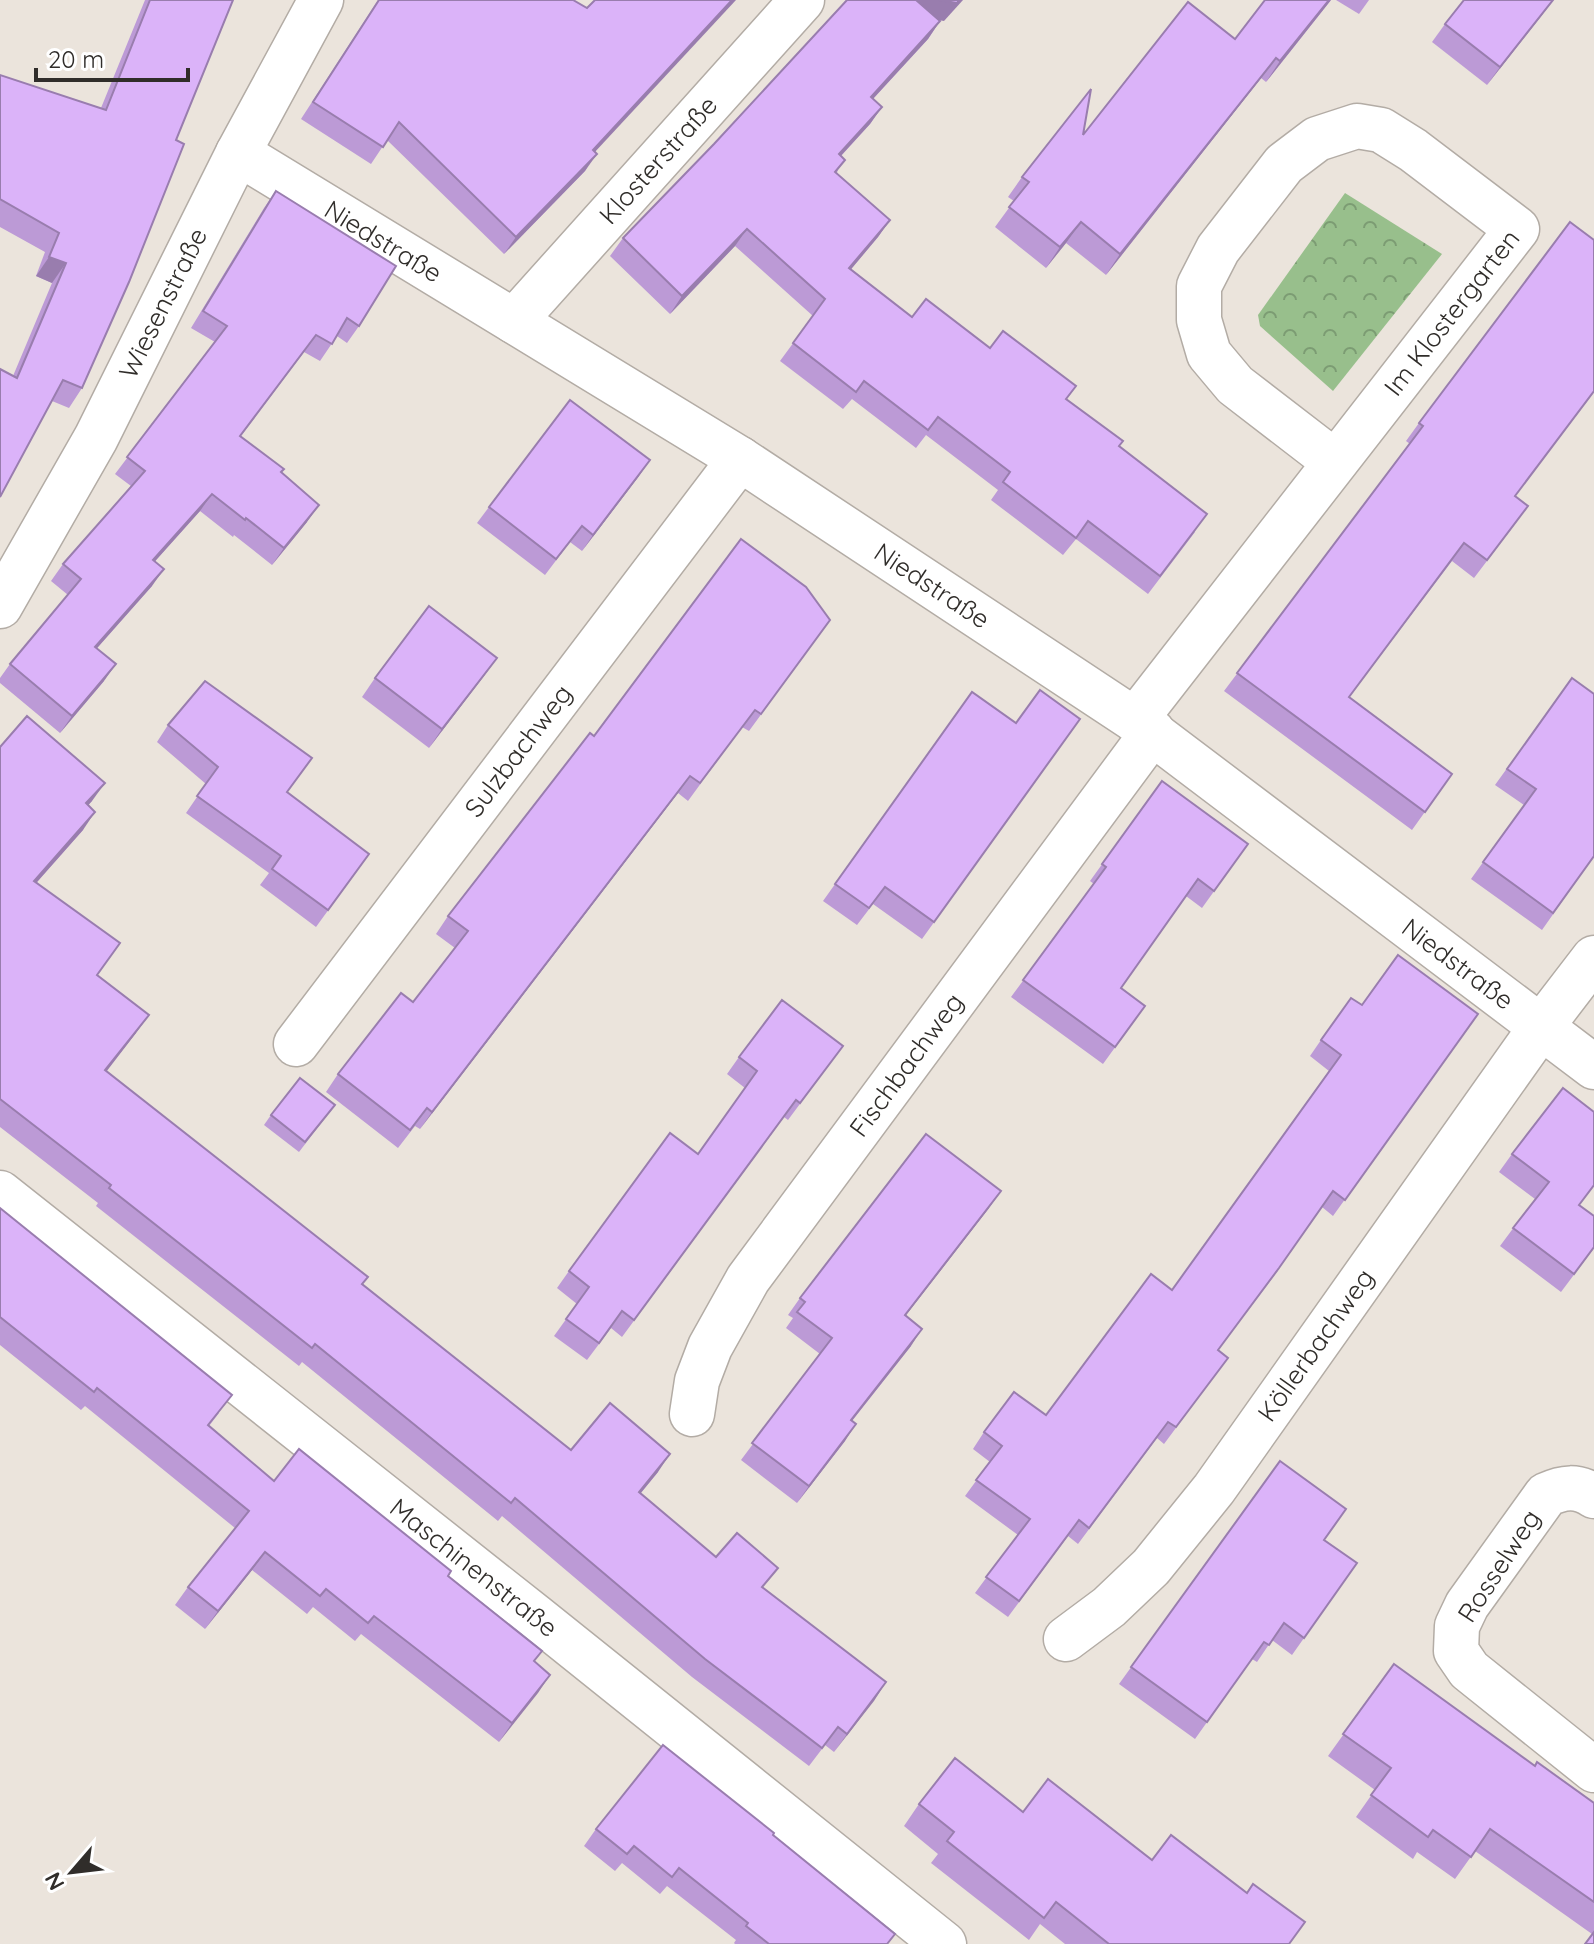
<svg xmlns="http://www.w3.org/2000/svg" width="1594" height="1944" viewBox="0 0 1594 1944" font-family="Quicksand,sans-serif">
  <style>
    .park { fill: url(#park-crowns) }
    .lines { fill: none; stroke-linecap: round; stroke-linejoin: round }
    .minor-casing { stroke: #b3aca5; stroke-width: 47 }
    .minor { stroke: #fff; stroke-width: 44 }
    .wall { fill: #bc9ad6 }
    .shaded-wall { fill: #997dae }
    .building { fill: #dbb3f9; stroke: #997dae; stroke-width: 2 }
    .labels { text-anchor: middle; stroke-width: 7; stroke-linejoin: round; paint-order: stroke }
    .street-label { font-size: 26px; fill: #302d2a; stroke: #fff }
  </style>
  <defs>
    <pattern id="park-crowns" width="20" height="18" patternUnits="userSpaceOnUse" patternTransform="scale(2)"><rect width="20" height="18" fill="#98bf8c"/><path d="M2 6a3 3 0 1 1 6 0M12 15a3 3 0 1 1 6 0" fill="none" stroke="#7c9c73"/></pattern>
  </defs>
  <rect width="100%" height="100%" fill="#ebe4dc"/>
  <polygon class="park" points="1345,193 1442,254 1333,391 1260,326 1258,315"/>
  <g class="lines">
    <g class="minor-casing">
      <g id="minor">
        <path id="s1" d="M238,153L740,459L1135,720L1594,1067"/>
        <path id="s2" d="M514,321L802,0"/>
        <path id="s3" d="M0,606L96,438L238,153L321,0"/>
        <path id="s4" d="M1135,720L1517,229L1413,150L1381,130L1357,126L1317,139L1284,164L1218,249L1199,286V320L1209,354L1235,385L1335,462"/>
        <path id="s5" d="M296,1044L740,459"/>
        <path id="s6" d="M0,1193L536,1617L944,1944"/>
        <path id="s7" d="M692,1414L697,1381L710,1347L748,1279L1153,732"/>
        <path d="M1594,1496C1577,1485 1563,1487 1546,1495L1467,1605L1457,1626L1456,1651L1469,1670L1594,1770"/>
        <path id="s8" d="M1066,1639L1109,1607L1151,1567L1214,1489L1541,1027L1594,958"/>
      </g>
    </g>
    <use href="#minor" class="minor"/>
  </g>
  <g class="wall">
    <polygon points="145,0 233,0 176,140 82,388 69,408 52,401 13,376 52,283 36,276 45,252 0,227 0,75 101,108"/>
    <polygon points="378,0 573,0 595,152 585,171 504,254 387,140 371,164 301,119"/>
    <polygon points="847,0 944,21 939,20 940,21 928,39 873,99 882,107 870,124 841,156 837,173 890,220 878,237 851,269 912,317 990,348 1076,386 1067,399 1119,446 1195,532 1148,594 1076,539 1063,555 991,500 998,490 926,435 916,448 852,399 843,409 780,361 813,316 735,246 670,314 610,256 623,238 714,144"/>
    <polygon points="1331,0 1266,82 1261,78 1106,275 1066,243 1046,268 995,227 1014,201 1008,197 1022,177 1083,135 1235,39"/>
    <polygon points="1336,0 1369,0 1359,14"/>
    <polygon points="1553,0 1487,85 1432,42 1445,24"/>
    <polygon points="276,191 359,326 347,343 337,336 320,361 304,352 241,436 281,472 307,522 272,565 234,535 233,537 200,511 155,561 152,586 97,648 104,681 60,733 0,683 0,678 10,664 68,595 51,581 63,564 131,486 115,474 215,342 191,328 264,208"/>
    <polygon points="1594,392 1515,496 1515,524 1474,578 1452,561 1349,697 1452,774 1412,830 1224,691 1410,444 1406,441 1419,423"/>
    <polygon points="639,476 582,551 570,542 545,575 477,523 489,507"/>
    <polygon points="830,620 749,731 742,727 688,801 678,793 420,1129 415,1126 398,1148 326,1092 338,1074 413,1002 455,948 436,934 448,916 594,736"/>
    <polygon points="497,658 429,748 362,697 375,678"/>
    <polygon points="1572,678 1594,856 1542,930 1471,879 1524,805 1495,785"/>
    <polygon points="972,692 1016,723 1080,719 922,939 873,904 857,925 823,901"/>
    <polygon points="168,725 287,792 369,854 316,927 260,885 269,873 186,813 206,784 157,742"/>
    <polygon points="0,747 92,801 88,805 83,830 37,882 136,1033 106,1071 362,1284 571,1450 658,1472 640,1494 716,1557 763,1588 886,1682 834,1752 825,1745 809,1766 692,1677 502,1516 498,1521 302,1362 299,1366 96,1206 98,1203 0,1127"/>
    <polygon points="1162,781 1248,844 1202,908 1186,896 1121,988 1145,1006 1103,1064 1011,997 1094,884 1090,881"/>
    <polygon points="1362,1005 1478,1014 1333,1216 1322,1207 1268,1284 1218,1350 1228,1358 1164,1444 1157,1438 1078,1544 1068,1536 1008,1617 975,1593 1018,1535 965,1496 990,1462 973,1449 984,1432 1046,1415 1172,1290 1329,1071 1310,1056 1321,1040"/>
    <polygon points="843,1046 788,1120 784,1117 622,1337 611,1328 587,1360 554,1336 577,1304 557,1288 569,1271 698,1154 745,1088 727,1074 739,1057"/>
    <polygon points="335,1105 299,1152 264,1125 271,1115"/>
    <polygon points="1512,1154 1580,1205 1594,1248 1561,1292 1500,1246 1535,1199 1499,1172"/>
    <polygon points="0,1208 219,1413 209,1426 274,1481 448,1576 534,1662 550,1675 499,1742 361,1634 355,1641 313,1607 307,1614 252,1570 205,1629 175,1605 188,1587 235,1528 85,1406 81,1410 0,1345"/>
    <polygon points="989,1208 905,1316 911,1346 852,1421 845,1441 797,1503 741,1460 820,1354 786,1328 793,1318 788,1315 800,1298"/>
    <polygon points="1280,1461 1325,1540 1357,1563 1292,1655 1272,1640 1257,1662 1252,1659 1195,1739 1119,1684"/>
    <polygon points="1394,1664 1535,1766 1594,1803 1594,1944 1592,1934 1475,1851 1455,1879 1417,1852 1413,1859 1356,1817 1375,1790 1328,1756"/>
    <polygon points="919,1804 1023,1812 1152,1860 1289,1944 1065,1944 1040,1924 1029,1940 931,1863 938,1854 904,1826"/>
    <polygon points="596,1829 773,1835 888,1944 735,1944 734,1943 736,1940 667,1886 660,1894 622,1863 615,1871 584,1846"/>
  </g>
  <g class="shaded-wall">
    <polygon points="732,0 736,0 581,167 593,150"/>
    <polygon points="907,0 963,0 944,21 898,13"/>
    <polygon points="1329,0 1331,0 1266,82 1280,61"/>
    <polygon points="1553,0 1542,15 1487,85 1500,67"/>
    <polygon points="940,21 928,39 859,114 871,97"/>
    <polygon points="1276,58 1261,78 1106,275 1120,254"/>
    <polygon points="882,107 870,124 826,172 839,154"/>
    <polygon points="597,154 585,171 504,254 516,237"/>
    <polygon points="890,220 878,237 837,286 849,268"/>
    <polygon points="1081,222 1066,243 1046,268 1060,247"/>
    <polygon points="747,229 735,246 670,314 682,296"/>
    <polygon points="49,257 66,263 52,283 36,276"/>
    <polygon points="650,460 639,476 582,551 593,535"/>
    <polygon points="212,494 200,511 141,577 153,560"/>
    <polygon points="319,505 307,522 272,565 284,548"/>
    <polygon points="164,569 152,586 83,664 95,647"/>
    <polygon points="497,658 484,676 429,748 442,729"/>
    <polygon points="116,664 104,681 60,733 72,716"/>
    <polygon points="690,776 678,793 420,1129 432,1112"/>
    <polygon points="105,783 92,801 73,822 86,803"/>
    <polygon points="95,812 83,830 22,899 34,881"/>
    <polygon points="149,1015 136,1033 93,1089 105,1070"/>
    <polygon points="1001,1191 989,1208 893,1332 905,1315"/>
    <polygon points="922,1329 911,1346 839,1437 851,1420"/>
    <polygon points="856,1424 845,1441 797,1503 809,1486"/>
    <polygon points="670,1454 658,1472 626,1511 639,1492"/>
    <polygon points="265,1552 252,1570 205,1629 218,1611"/>
    <polygon points="550,1675 538,1693 499,1742 512,1723"/>
    <polygon points="886,1682 874,1701 834,1752 847,1734"/>
  </g>
  <g class="building">
    <polygon points="150,0 233,0 176,140 184,144 129,282 82,388 63,380 0,497 0,369 17,378 66,263 49,257 59,233 0,199 0,75 106,110"/>
    <polygon points="379,0 573,0 587,8 595,0 732,0 593,150 597,154 516,237 399,122 383,147 313,102"/>
    <polygon points="847,0 916,0 940,21 871,97 882,107 839,154 845,160 835,172 890,220 849,268 912,317 926,299 990,348 1003,331 1076,386 1066,399 1123,441 1119,446 1207,514 1160,576 1088,521 1076,538 1003,482 1010,472 938,417 928,430 864,381 856,392 793,343 825,299 747,229 682,296 623,238 714,144"/>
    <polygon points="939,0 959,0 957,3"/>
    <polygon points="1265,0 1329,0 1280,61 1276,58 1120,254 1081,222 1060,247 1009,207 1029,182 1022,177 1091,89 1083,135 1188,2 1235,39"/>
    <polygon points="1464,0 1553,0 1500,67 1445,24"/>
    <polygon points="276,191 396,266 359,326 347,318 332,344 316,335 240,436 284,469 281,472 319,505 284,548 246,518 245,520 212,494 153,560 164,569 95,647 116,664 72,716 10,664 81,579 63,564 145,471 127,457 227,326 203,311"/>
    <polygon points="1570,222 1594,240 1594,391 1515,496 1528,506 1487,560 1464,543 1349,697 1452,774 1425,812 1237,673 1423,426 1419,423"/>
    <polygon points="570,400 650,460 593,535 582,526 556,559 489,507"/>
    <polygon points="741,539 806,587 830,620 761,714 755,710 700,783 690,776 432,1112 427,1108 410,1130 338,1074 401,993 413,1002 468,931 448,916 590,733 594,736"/>
    <polygon points="429,606 497,658 442,729 375,678"/>
    <polygon points="1572,678 1594,694 1594,856 1553,913 1483,862 1536,789 1507,769"/>
    <polygon points="205,681 312,758 287,792 369,854 328,910 272,869 281,856 197,796 218,767 168,725"/>
    <polygon points="1040,690 1080,719 934,922 885,887 869,908 835,884 972,692 1016,723"/>
    <polygon points="27,716 105,783 86,803 95,812 34,881 120,943 97,975 149,1015 105,1070 368,1277 362,1284 571,1450 610,1403 670,1454 639,1492 716,1557 737,1533 778,1568 762,1587 886,1682 847,1734 838,1727 822,1748 705,1659 515,1498 511,1503 315,1344 312,1348 109,1188 111,1185 0,1099 0,747"/>
    <polygon points="1162,781 1248,844 1214,891 1198,879 1121,988 1145,1006 1115,1047 1023,980 1106,867 1102,864"/>
    <polygon points="1398,955 1478,1014 1345,1200 1333,1191 1279,1268 1218,1350 1228,1358 1176,1427 1168,1422 1089,1528 1079,1520 1019,1601 986,1577 1030,1519 976,1480 1002,1446 984,1432 1014,1392 1046,1415 1151,1274 1172,1290 1341,1055 1321,1040 1351,998 1362,1005"/>
    <polygon points="782,1000 843,1046 800,1103 796,1100 634,1320 622,1311 599,1343 566,1319 589,1287 569,1271 670,1133 698,1154 757,1071 739,1057"/>
    <polygon points="300,1078 335,1105 305,1142 271,1115"/>
    <polygon points="1563,1088 1594,1112 1594,1185 1579,1205 1594,1216 1594,1247 1574,1274 1513,1228 1549,1182 1512,1154"/>
    <polygon points="926,1134 1001,1191 905,1315 922,1329 851,1420 856,1424 809,1486 752,1443 832,1338 797,1312 805,1302 800,1298"/>
    <polygon points="0,1208 232,1395 208,1425 274,1481 299,1449 451,1571 448,1576 542,1651 534,1661 550,1675 512,1723 374,1616 368,1623 326,1589 320,1596 265,1552 218,1611 188,1587 249,1511 97,1388 94,1392 0,1317"/>
    <polygon points="1280,1461 1346,1509 1324,1540 1357,1563 1304,1638 1284,1623 1269,1645 1264,1642 1207,1722 1131,1667"/>
    <polygon points="1394,1664 1535,1766 1537,1762 1594,1803 1594,1902 1490,1829 1471,1857 1433,1830 1428,1837 1371,1795 1391,1768 1343,1734"/>
    <polygon points="663,1745 774,1833 773,1835 895,1934 887,1944 769,1944 746,1926 748,1923 679,1868 672,1877 634,1846 627,1854 596,1829"/>
    <polygon points="955,1758 1023,1812 1048,1779 1152,1860 1171,1835 1247,1893 1253,1884 1305,1922 1289,1944 1109,1944 1056,1902 1044,1918 947,1841 954,1832 919,1804"/>
    <polygon points="1594,1932 1594,1944 1585,1944"/>
  </g>
  <g class="labels">
    <g class="street-label">
      <text dy="9" stroke="none"><textPath href="#s2" startOffset="216">Klosterstraße</textPath></text>
      <text dy="9" stroke="none"><textPath href="#s1" startOffset="170">Niedstraße</textPath></text>
      <text dy="9" stroke="none"><textPath href="#s3" startOffset="344">Wiesenstraße</textPath></text>
      <text dy="9" stroke="none"><textPath href="#s4" startOffset="516">Im Klostergarten</textPath></text>
      <text dy="9" stroke="none"><textPath href="#s1" startOffset="818">Niedstraße</textPath></text>
      <text dy="9" stroke="none"><textPath href="#s5" startOffset="368">Sulzbachweg</textPath></text>
      <text dy="9" stroke="none"><textPath href="#s1" startOffset="1466">Niedstraße</textPath></text>
      <text dy="9" stroke="none"><textPath href="#s7" startOffset="414">Fischbachweg</textPath></text>
      <text dy="9" stroke="none"><textPath href="#s8" startOffset="388">Köllerbachweg</textPath></text>
      <text transform="translate(1499 1566) rotate(-57)" y="9">Rosselweg</text>
      <text dy="9" stroke="none"><textPath href="#s6" startOffset="604">Maschinenstraße</textPath></text>
    </g>
  </g>
  <g transform="translate(72 1872) rotate(242)" stroke="#ffffff" stroke-width="6" paint-order="stroke">
  <path d="M0-6L14 30L0 20L-14 30Z" fill="#302d2a"/>
  <text y="-12" font-size="22" font-weight="bold" text-anchor="middle" fill="#302d2a">N</text>
  </g>
  <path d="M36 68v12h152v-12" fill="none" stroke="#302d2a" stroke-width="4"/>
  <text x="48" y="68" font-size="24" fill="#302d2a" stroke="#ffffff" stroke-width="6" paint-order="stroke">20 m</text>
</svg>
